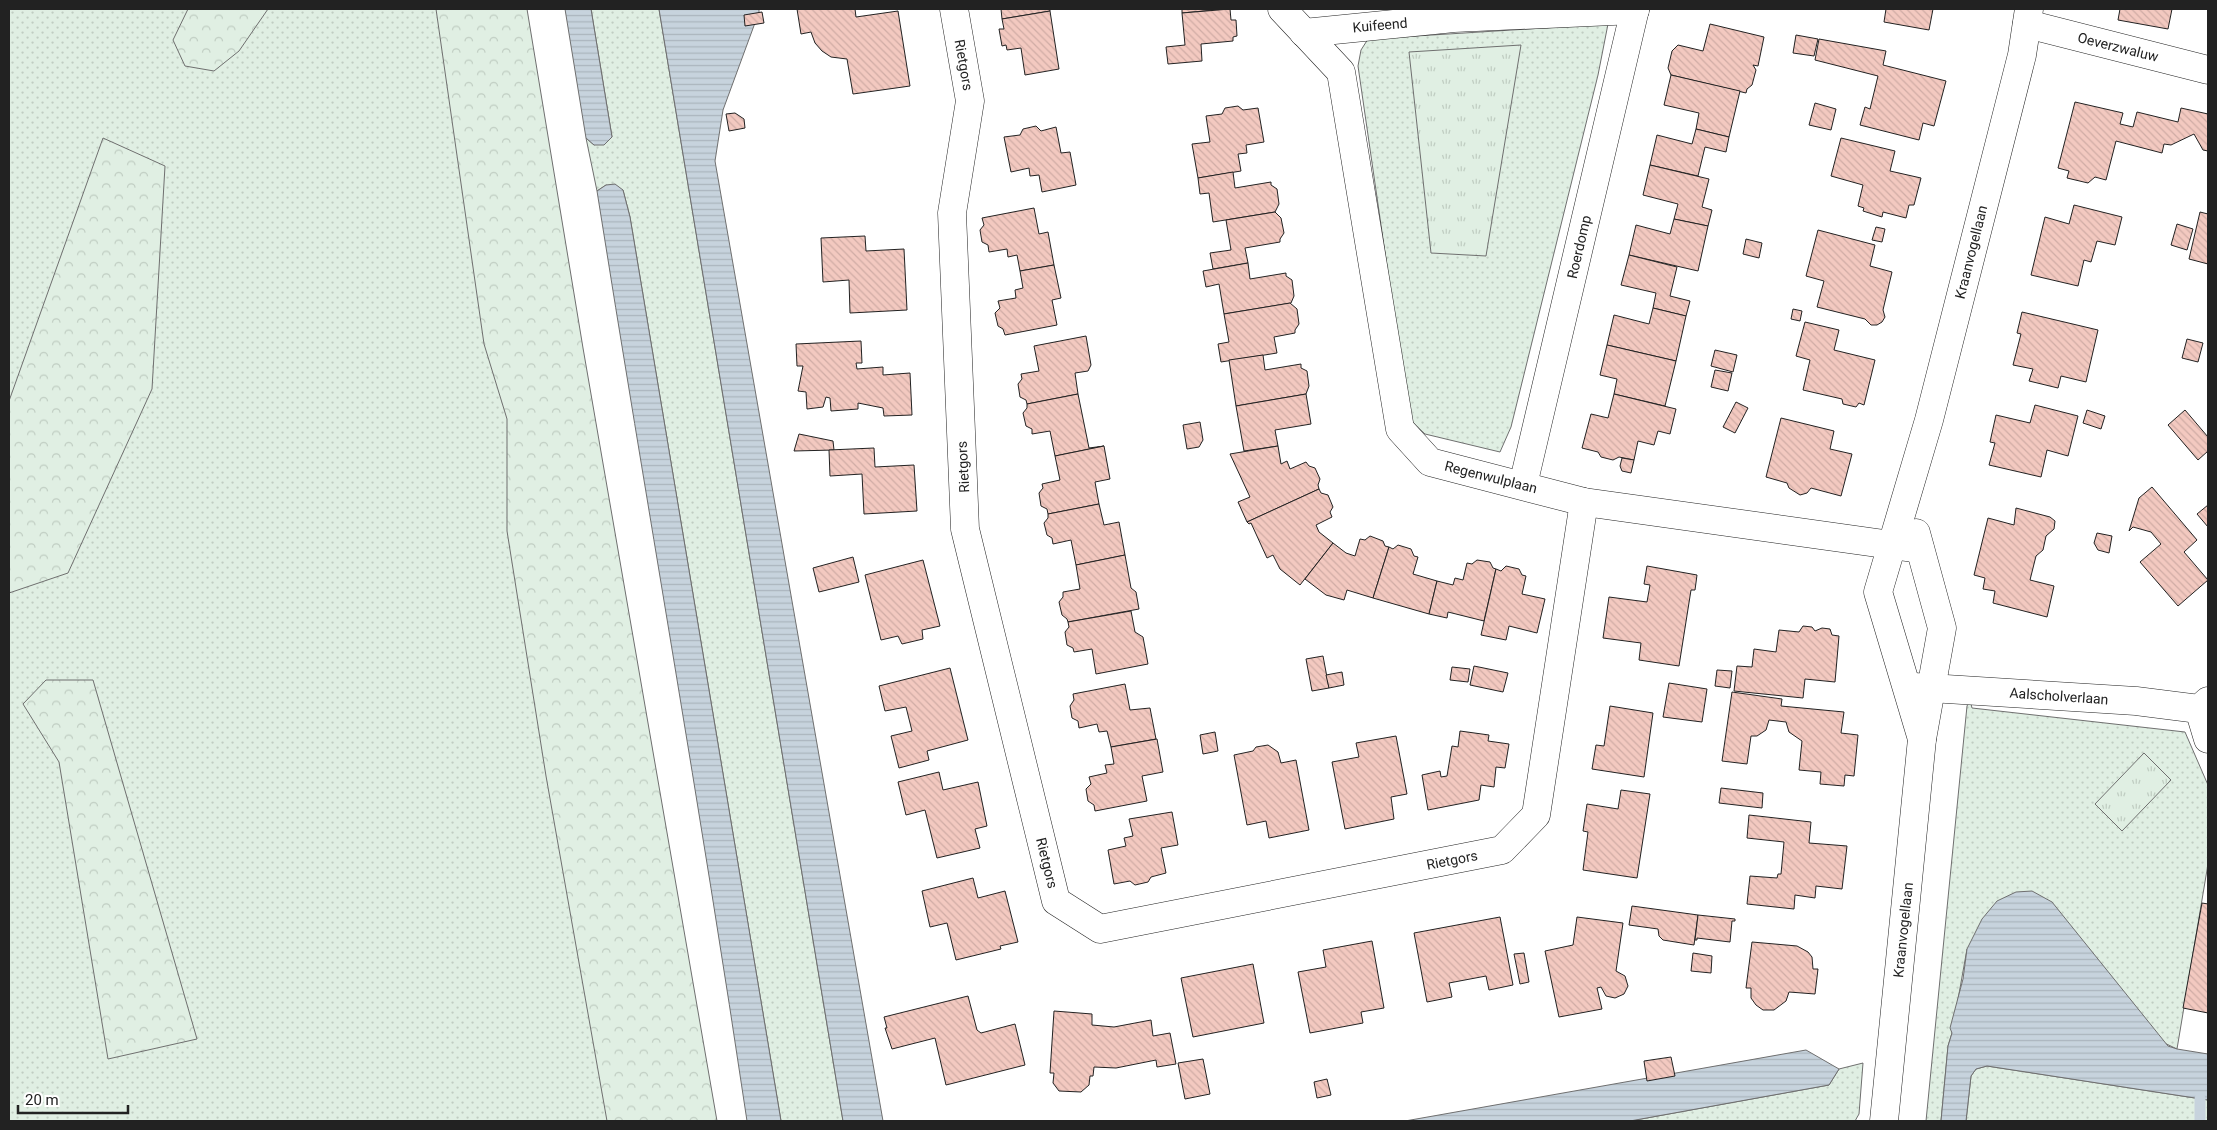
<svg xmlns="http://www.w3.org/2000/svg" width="2217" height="1130" viewBox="0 0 2217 1130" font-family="Roboto,sans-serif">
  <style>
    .grass { fill: url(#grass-dots); stroke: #6f6f6f }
    .forest { fill: url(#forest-crowns); stroke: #6f6f6f }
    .park { fill: url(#park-tufts); stroke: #6f6f6f }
    .water { fill: url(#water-rules); stroke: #6f6f6f }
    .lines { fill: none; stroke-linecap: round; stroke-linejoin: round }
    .stream { stroke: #c7d3dd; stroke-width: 11 }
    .building { fill: url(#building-back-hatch); stroke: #222 }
    .minor-casing { stroke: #222; stroke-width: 29 }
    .minor { stroke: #fff; stroke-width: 28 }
    .labels { text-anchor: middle; stroke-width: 4; stroke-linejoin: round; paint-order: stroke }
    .street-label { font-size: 14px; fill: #222; stroke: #fff }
  </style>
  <defs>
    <pattern id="grass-dots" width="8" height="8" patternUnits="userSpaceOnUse" patternTransform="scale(1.25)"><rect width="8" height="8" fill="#e0efe3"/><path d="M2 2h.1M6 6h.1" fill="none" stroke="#c0cdc2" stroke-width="1.8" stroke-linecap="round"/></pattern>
    <pattern id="forest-crowns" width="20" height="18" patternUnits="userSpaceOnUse" patternTransform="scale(1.25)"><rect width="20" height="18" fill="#e0efe3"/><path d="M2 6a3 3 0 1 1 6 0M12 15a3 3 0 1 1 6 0" fill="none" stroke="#c0cdc2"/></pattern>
    <pattern id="park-tufts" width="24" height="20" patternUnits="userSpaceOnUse" patternTransform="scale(1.25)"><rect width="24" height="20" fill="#e0efe3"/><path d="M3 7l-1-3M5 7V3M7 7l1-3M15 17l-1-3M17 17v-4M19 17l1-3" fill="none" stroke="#c0cdc2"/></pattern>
    <pattern id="water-rules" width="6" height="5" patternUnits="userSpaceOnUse" patternTransform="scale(1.25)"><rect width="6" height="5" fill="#c7d3dd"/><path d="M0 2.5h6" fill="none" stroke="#abb5bd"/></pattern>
    <pattern id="building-back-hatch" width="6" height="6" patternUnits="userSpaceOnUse" patternTransform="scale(1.25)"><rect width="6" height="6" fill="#f3c9c0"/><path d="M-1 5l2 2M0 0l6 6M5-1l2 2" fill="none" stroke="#d0aca5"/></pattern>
  </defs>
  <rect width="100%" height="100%" fill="#fff"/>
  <g class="grass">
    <polygon points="9,9 524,9 709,1121 9,1121"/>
    <polygon points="591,9 659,9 843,1121 781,1121 630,217 623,190 606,185 597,191 586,138 594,145 612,137"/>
    <polygon points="1608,24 1598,75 1511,427 1500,452 1425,434 1407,417 1402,370 1358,66 1361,50 1368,39"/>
    <polygon points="1970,700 1972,708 2185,732 2208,785 2208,864 2177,1049 1967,949 1952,1033 1948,1046 1941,1121 1926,1121 1967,706"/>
    <polygon points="1863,1063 1859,1114 1855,1121 1630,1121 1829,1085 1839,1069"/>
    <polygon points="1987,1066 2208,1100 2208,1121 1966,1121 1971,1076 1976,1069"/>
  </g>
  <g class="forest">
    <polygon points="188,9 268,9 239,51 214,71 185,66 173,40"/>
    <polygon points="436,9 527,9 583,348 717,1121 607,1121 546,776 507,531 507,419 484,344"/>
    <polygon points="103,138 165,166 152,389 68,573 9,593 9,401"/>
    <polygon points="46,680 93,680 197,1039 108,1059 59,762 23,704"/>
  </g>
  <g class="park">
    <polygon points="1521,45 1486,256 1431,253 1409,52"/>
    <polygon points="2144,753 2171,780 2122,831 2095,804"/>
  </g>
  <g class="water">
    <polygon points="565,9 591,9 612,137 604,145 594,145 586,138"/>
    <polygon points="659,9 759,9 759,12 723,110 715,161 883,1121 843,1121"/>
    <path d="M615,184L623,190L630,217L781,1121H747C701,811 646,501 597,191L606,185Z"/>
    <polygon points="2032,891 2052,902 2168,1046 2177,1049 2208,1054 2208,1100 1987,1066 1976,1069 1971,1076 1966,1121 1941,1121 1948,1046 1952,1033 1950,1028 1963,979 1967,949 1982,919 1997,901 2016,892"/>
    <polygon points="1806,1050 1839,1069 1829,1085 1630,1121 1405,1121"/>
  </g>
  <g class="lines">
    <polyline class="stream" points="2200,1099 2200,1121"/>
  </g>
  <g class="building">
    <polygon points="797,9 855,9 856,17 898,11 910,86 853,94 847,59 831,57 822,51 815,43 811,32 801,34"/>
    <polygon points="996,9 1050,9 1050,11 1002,19 1001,9"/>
    <polygon points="1182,9 1225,9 1182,13"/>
    <polygon points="1230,9 1231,20 1236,20 1237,36 1233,37 1233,41 1201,44 1202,61 1168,64 1166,47 1185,45 1182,13"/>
    <polygon points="1886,9 1933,9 1929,30 1884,22"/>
    <polygon points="2120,9 2172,9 2168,29 2118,20"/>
    <polygon points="1050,11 1059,69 1025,75 1021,48 1007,50 1006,45 1002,46 999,29 1004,29 1002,19"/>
    <polygon points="762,12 764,23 745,26 744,15"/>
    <polygon points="1710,24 1764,37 1758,66 1753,65 1756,70 1752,85 1747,89 1746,93 1671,75 1668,68 1672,51 1678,45 1703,51"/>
    <polygon points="1796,35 1818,39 1814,56 1793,53"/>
    <polygon points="1819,39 1886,51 1883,65 1946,81 1934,126 1923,123 1919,140 1860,125 1865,107 1870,109 1878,76 1815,60"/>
    <polygon points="1671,75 1740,91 1729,137 1696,129 1699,113 1664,105"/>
    <polygon points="2075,102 2123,113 2120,124 2133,127 2137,112 2178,122 2181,108 2208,114 2208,151 2203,150 2194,134 2171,145 2164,144 2162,153 2116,141 2106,180 2095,177 2088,183 2067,178 2069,171 2058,168"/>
    <polygon points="1815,103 1836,109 1831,130 1809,125"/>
    <polygon points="1238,106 1243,110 1258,108 1264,142 1246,145 1247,153 1238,154 1241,171 1198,178 1192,144 1210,142 1206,116 1222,114 1225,108"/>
    <polygon points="735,113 744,119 745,128 729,131 726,114"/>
    <polygon points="1036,126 1041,131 1056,127 1061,153 1070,152 1076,185 1042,192 1039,175 1030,176 1029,168 1011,172 1004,137 1020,135 1023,129"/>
    <polygon points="1696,129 1729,137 1726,152 1705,147 1698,176 1650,165 1657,135 1692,144"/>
    <polygon points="1841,138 1895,151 1890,171 1921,178 1914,205 1909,205 1906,218 1883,212 1882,217 1863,211 1864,208 1858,206 1863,185 1831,176"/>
    <polygon points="1650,165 1709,179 1702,207 1712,210 1708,226 1674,219 1678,204 1643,195"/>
    <polygon points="1233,172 1235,188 1271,182 1271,185 1277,189 1279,204 1275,212 1213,222 1209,193 1200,194 1198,178"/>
    <polygon points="2074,205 2122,217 2115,245 2097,241 2091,262 2084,260 2078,286 2031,275 2045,217 2069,224"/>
    <polygon points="1034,208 1039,234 1048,232 1054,265 1020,271 1017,255 1008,257 1007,249 989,252 988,245 982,242 980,230 984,225 982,218"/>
    <polygon points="1275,212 1281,218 1284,233 1280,239 1280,242 1245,248 1248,263 1213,269 1210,253 1231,250 1226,220"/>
    <polygon points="2200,212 2208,214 2208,264 2189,259"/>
    <polygon points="1674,219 1708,226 1698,271 1629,255 1636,225 1670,234"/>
    <polygon points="2177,224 2193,229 2187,250 2171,245"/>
    <polygon points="1876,227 1885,229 1882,242 1872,240"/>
    <polygon points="1818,230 1875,245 1870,266 1892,272 1883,310 1885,317 1882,322 1877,325 1871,325 1865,319 1817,307 1824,281 1806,276"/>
    <polygon points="865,236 866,251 904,249 907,310 850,313 849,280 823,282 821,238"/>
    <polygon points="1746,239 1762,243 1759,258 1743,254"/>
    <polygon points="1629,255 1677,267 1670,296 1690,301 1686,316 1653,308 1656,293 1621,285"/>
    <polygon points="1248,263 1250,279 1286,273 1286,276 1292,280 1294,296 1291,303 1224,314 1219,284 1206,287 1203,271"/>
    <polygon points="1054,265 1061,298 1052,300 1057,325 1005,335 1003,329 998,326 995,313 1000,308 998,301 1016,298 1015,290 1023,288 1020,271"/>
    <polygon points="1290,303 1297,309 1299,324 1295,330 1295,333 1274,337 1277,353 1221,362 1218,344 1229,342 1224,314"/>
    <polygon points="1653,308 1686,316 1676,361 1607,345 1614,315 1649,324"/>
    <polygon points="1793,309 1802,311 1800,321 1791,319"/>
    <polygon points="2022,312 2098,330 2086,382 2061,376 2058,388 2029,381 2033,369 2013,365 2021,334 2017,333"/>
    <polygon points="1805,322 1839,330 1834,350 1875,360 1864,405 1859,403 1856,407 1843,404 1842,399 1803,390 1810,360 1796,356"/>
    <polygon points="1086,336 1091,365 1088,371 1075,373 1078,394 1027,404 1026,400 1020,397 1018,384 1022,379 1021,374 1039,371 1034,346"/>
    <polygon points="2187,339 2203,343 2198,362 2182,358"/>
    <polygon points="861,341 862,363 856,363 857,369 883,367 883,375 910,373 912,415 884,416 883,408 858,403 858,409 831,411 830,398 826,397 823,407 807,409 806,392 798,391 803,366 797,366 796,344"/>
    <polygon points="1607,345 1676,361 1665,406 1614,394 1617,379 1600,375"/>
    <polygon points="1715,350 1737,355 1733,372 1711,366"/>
    <polygon points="1263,355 1265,370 1301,364 1301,368 1307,371 1309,386 1306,394 1236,406 1229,360"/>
    <polygon points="1715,370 1732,373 1728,391 1711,387"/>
    <polygon points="1078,394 1089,448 1104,446 1055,456 1050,431 1032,434 1032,429 1026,426 1023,413 1027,408 1027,404"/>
    <polygon points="1306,394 1311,424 1275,430 1278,446 1244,451 1236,406"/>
    <polygon points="1614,394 1676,409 1670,434 1658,431 1654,445 1638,441 1634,460 1619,457 1613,460 1601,457 1598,452 1582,448 1591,414 1608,418"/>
    <polygon points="1736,402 1748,408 1735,433 1723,427"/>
    <polygon points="2035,405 2078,416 2068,456 2047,450 2041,477 1989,465 1995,443 1990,442 1996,415 2030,423"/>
    <polygon points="2087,410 2105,416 2101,429 2083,423"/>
    <polygon points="2185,410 2208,437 2208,451 2198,460 2168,425"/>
    <polygon points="1781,418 1834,431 1830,449 1852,454 1841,496 1811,488 1807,493 1800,495 1789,488 1787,483 1766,477"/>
    <polygon points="1200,422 1203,440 1199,447 1187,449 1183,425"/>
    <polygon points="799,434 833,441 834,450 794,451"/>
    <polygon points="1104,446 1110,479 1095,482 1099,504 1048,514 1047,509 1041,506 1039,493 1043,488 1042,484 1060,480 1055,456"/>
    <polygon points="1278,446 1281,464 1287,461 1290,469 1306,462 1309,466 1315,468 1320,479 1318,485 1319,489 1247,522 1238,502 1250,497 1230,454"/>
    <polygon points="874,448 875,467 914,465 917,511 864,514 862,474 830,476 829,450"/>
    <polygon points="1622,458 1634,460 1631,473 1622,471 1620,466"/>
    <polygon points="2152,487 2197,540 2184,552 2208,580 2178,606 2140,562 2161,544 2151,532 2133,527 2129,531 2139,498"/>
    <polygon points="1319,489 1321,493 1328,495 1333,507 1330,512 1332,517 1316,525 1319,532 1333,543 1300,585 1280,569 1273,555 1267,558 1251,523 1249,524 1247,522"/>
    <polygon points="1099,504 1104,525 1119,522 1125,555 1076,565 1071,540 1053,544 1052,538 1047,535 1044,523 1048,518 1048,514"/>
    <polygon points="2208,505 2208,527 2197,514"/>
    <polygon points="2016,508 2050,517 2055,521 2054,529 2046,536 2043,550 2036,556 2030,580 2054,586 2047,617 1993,603 1995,591 1983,589 1985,578 1974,575 1988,518 2014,525"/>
    <polygon points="2097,533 2112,536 2109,553 2098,550 2094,543"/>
    <polygon points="1370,536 1383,541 1385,546 1389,547 1373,598 1347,590 1344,600 1326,595 1305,579 1333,543 1346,553 1355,556 1360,539 1365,540"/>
    <polygon points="1398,545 1411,549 1414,556 1418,557 1413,574 1437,581 1429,614 1373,598 1389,547 1393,549"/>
    <polygon points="1125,555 1131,588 1136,592 1139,609 1068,622 1067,619 1062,615 1059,602 1063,597 1063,592 1080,589 1076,565"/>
    <polygon points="853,557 859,582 819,592 813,568"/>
    <polygon points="923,560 940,626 922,630 923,639 902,644 898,636 881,640 865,575"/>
    <polygon points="1477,560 1490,562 1493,568 1496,569 1484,621 1448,612 1447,618 1429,614 1437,581 1453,585 1455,578 1463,580 1467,563 1472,564"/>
    <polygon points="1506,566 1519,569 1522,575 1526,576 1522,594 1545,599 1537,633 1509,626 1506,640 1481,635 1496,569 1501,571"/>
    <polygon points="1647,566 1697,575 1695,590 1691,590 1679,666 1639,660 1641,643 1603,638 1609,597 1647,602 1650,585 1644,584"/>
    <polygon points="1131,611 1135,632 1143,637 1148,664 1096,674 1092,649 1074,652 1073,648 1067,645 1065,632 1069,627 1068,622"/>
    <polygon points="1803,626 1812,627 1815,631 1822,628 1830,629 1832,635 1839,636 1835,682 1805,679 1803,698 1734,691 1737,666 1752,667 1754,649 1776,652 1779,630 1799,632"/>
    <polygon points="1323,656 1329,688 1312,691 1306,659"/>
    <polygon points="1474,666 1508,673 1503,692 1470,685"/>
    <polygon points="1452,667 1470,669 1468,682 1450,680"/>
    <polygon points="950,668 968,740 927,751 929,760 899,768 891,736 912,731 906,707 885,711 879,686"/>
    <polygon points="1717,670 1732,671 1730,688 1715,686"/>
    <polygon points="1342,672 1344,685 1329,688 1326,675"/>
    <polygon points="1669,683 1707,689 1702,722 1663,717"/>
    <polygon points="1125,684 1130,710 1150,708 1156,739 1111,747 1107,731 1099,732 1097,724 1079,728 1078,721 1072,718 1070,706 1074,700 1073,694"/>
    <polygon points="1732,692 1782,699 1781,706 1844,712 1841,733 1858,735 1854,776 1845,775 1844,786 1820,784 1821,772 1799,770 1802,741 1789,732 1786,722 1769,720 1766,730 1757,736 1751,736 1747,764 1722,761"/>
    <polygon points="1610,706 1653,713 1644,777 1592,769 1596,745 1604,746"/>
    <polygon points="1460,731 1489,735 1488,741 1509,744 1505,768 1496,767 1494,787 1481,785 1479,800 1428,810 1422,775 1440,771 1441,777 1447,776 1452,746 1458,747"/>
    <polygon points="1215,732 1218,751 1203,754 1200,735"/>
    <polygon points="1396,736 1407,794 1391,797 1394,819 1345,829 1332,762 1359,757 1356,743"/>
    <polygon points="1157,739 1163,772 1142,776 1147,801 1095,811 1094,805 1088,801 1086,789 1091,784 1089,777 1107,773 1105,765 1114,764 1111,747"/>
    <polygon points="1268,745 1278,752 1281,763 1296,760 1309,830 1269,838 1266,821 1247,825 1234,755 1253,751 1256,747"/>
    <polygon points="939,772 943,790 978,782 987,826 975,829 980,848 937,858 925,810 906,815 898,782"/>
    <polygon points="1721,788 1763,793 1762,808 1719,803"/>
    <polygon points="1621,790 1650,794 1637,878 1583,870 1588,832 1583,831 1587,804 1618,809"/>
    <polygon points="1172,812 1178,845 1161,848 1166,873 1151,877 1148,882 1135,885 1130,881 1114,884 1108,850 1126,846 1124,838 1133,836 1129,819"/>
    <polygon points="1749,815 1811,822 1809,843 1847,846 1842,889 1816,886 1815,898 1795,895 1794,909 1747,904 1750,876 1777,878 1778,874 1781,874 1784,842 1747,838"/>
    <polygon points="973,878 978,898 1005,891 1018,942 1000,946 1001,949 956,960 947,923 930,927 922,891"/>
    <polygon points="2202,903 2208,904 2208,1013 2183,1008"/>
    <polygon points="1632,906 1698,915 1694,945 1663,940 1659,936 1658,929 1629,925"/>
    <polygon points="1698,915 1735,919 1735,921 1732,921 1730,942 1697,938 1697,940 1695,940"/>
    <polygon points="1500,917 1513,985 1489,990 1486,976 1449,983 1452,997 1427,1002 1414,933"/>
    <polygon points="1577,917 1623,923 1616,971 1625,976 1628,986 1624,994 1615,998 1606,996 1601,987 1597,988 1602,1009 1559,1017 1545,951 1573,945"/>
    <polygon points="1372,941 1384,1008 1361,1012 1363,1023 1310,1033 1298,972 1326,967 1323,950"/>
    <polygon points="1752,942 1797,946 1808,952 1812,957 1813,969 1818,969 1815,994 1789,992 1786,1001 1774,1010 1763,1010 1756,1005 1751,998 1751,988 1746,988"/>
    <polygon points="1524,953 1529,982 1520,984 1514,954"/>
    <polygon points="1693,953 1712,956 1711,973 1691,971"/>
    <polygon points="1253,964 1264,1023 1193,1037 1181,978"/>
    <polygon points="968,996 977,1030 981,1033 1015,1024 1025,1065 946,1085 935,1038 892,1049 885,1028 887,1028 884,1017"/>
    <polygon points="1054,1011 1092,1014 1092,1025 1114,1027 1151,1020 1153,1036 1170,1033 1176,1064 1157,1067 1156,1060 1116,1068 1094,1067 1093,1076 1090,1076 1089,1085 1081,1092 1059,1091 1053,1083 1054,1073 1050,1073"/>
    <polygon points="1671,1057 1675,1076 1647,1081 1644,1061"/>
    <polygon points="1203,1059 1210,1094 1185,1099 1178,1063"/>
    <polygon points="1327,1079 1331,1095 1317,1098 1314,1082"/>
  </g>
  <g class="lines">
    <g class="minor-casing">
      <g id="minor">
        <polyline points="954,9 970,101 952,213 965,529 1056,901 1100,929 1502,850 1536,815 1584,502"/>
        <polyline points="1282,9 1341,72 1400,429 1430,462 1584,502 1920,549"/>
        <polyline points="2027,24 2208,70"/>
        <polyline points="1304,33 1454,18 1635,10"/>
        <polyline points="1523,485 1635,9"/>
        <polyline points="1914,687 2136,701 2199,709 2208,701"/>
        <polyline points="2199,709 2208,739"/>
        <polyline points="1922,739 1878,592 1929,420 2022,55 2029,9"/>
        <polyline points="1884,1121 1922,739 1942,628 1916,533"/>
      </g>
    </g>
    <use href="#minor" class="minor"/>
  </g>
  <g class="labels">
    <g class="street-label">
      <text transform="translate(1380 25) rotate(-5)" y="5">Kuifeend</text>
      <text transform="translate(2118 47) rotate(14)" y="5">Oeverzwaluw</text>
      <text transform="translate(964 65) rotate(80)" y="5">Rietgors</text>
      <text transform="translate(1579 247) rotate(-77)" y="5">Roerdomp</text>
      <text transform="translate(1971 252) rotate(-76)" y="5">Kraanvogellaan</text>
      <text transform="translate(963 467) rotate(-93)" y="5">Rietgors</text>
      <text transform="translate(1491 477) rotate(14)" y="5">Regenwulplaan</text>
      <text transform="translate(2059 696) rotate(4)" y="5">Aalscholverlaan</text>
      <text transform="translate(1452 860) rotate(-11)" y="5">Rietgors</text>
      <text transform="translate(1047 863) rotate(76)" y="5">Rietgors</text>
      <text transform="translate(1903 930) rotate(-84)" y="5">Kraanvogellaan</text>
    </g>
  </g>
  <rect width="2217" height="1130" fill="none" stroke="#222222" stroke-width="20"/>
  <path d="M18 1105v8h110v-8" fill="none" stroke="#222222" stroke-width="2.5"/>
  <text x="25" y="1105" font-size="15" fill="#222222" stroke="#ffffff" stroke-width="4" paint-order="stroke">20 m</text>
</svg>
